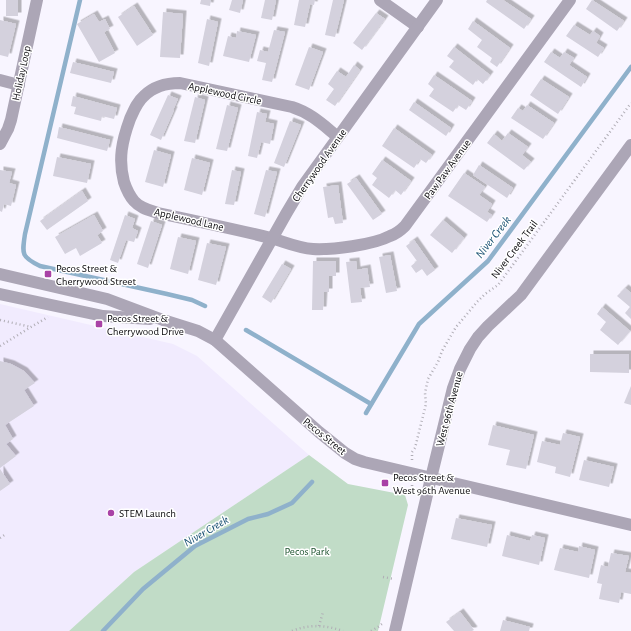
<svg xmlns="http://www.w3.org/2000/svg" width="631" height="631" viewBox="0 0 631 631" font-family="'Alegreya Sans',sans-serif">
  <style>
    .built { fill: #f1ebfe }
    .green { fill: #c1dcc7 }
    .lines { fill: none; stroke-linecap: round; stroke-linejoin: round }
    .stream { stroke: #8fb1cb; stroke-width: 4.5 }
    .building { fill: #d4d1dd; filter: url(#shadow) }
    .path { stroke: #b0adb5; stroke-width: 2.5; stroke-dasharray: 1 3; stroke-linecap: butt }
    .minor { stroke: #aca6b6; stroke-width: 12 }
    .tertiary { stroke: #aca6b6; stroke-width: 12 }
    .poi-dot { fill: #a942a6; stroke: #fff; stroke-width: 1.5 }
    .labels { text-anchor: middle; stroke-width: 3; stroke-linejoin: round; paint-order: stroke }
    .street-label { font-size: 11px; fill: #0c0b0f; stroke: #fff }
    .poi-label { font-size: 11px; fill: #0c0b0f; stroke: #fff; text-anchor: start }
    .park-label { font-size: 11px; fill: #1d522e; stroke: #fff }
    .water-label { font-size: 12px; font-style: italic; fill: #164e71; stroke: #fff }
  </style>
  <defs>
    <filter id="shadow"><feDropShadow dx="3.5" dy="-3.5" stdDeviation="0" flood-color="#0004"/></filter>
  </defs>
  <rect width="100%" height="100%" fill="#f8f5ff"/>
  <polygon class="built" points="0,304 173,344 197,356 309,455 134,572 69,631 0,631"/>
  <polygon class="green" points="309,455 348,484 405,495 408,505 378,631 69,631 134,572"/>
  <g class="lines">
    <g class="stream">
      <path d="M80,0L25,234C22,254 21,257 40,266L167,294L192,300L205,306"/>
      <polyline points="246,330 371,404"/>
      <polyline points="366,413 419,324 488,261 631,67"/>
      <polyline points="103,631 143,589 195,546 248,519 268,514 292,503 312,482"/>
    </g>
  </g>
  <g class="building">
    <rect x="6" y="0" width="12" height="16"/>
    <polygon points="201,0 211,0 210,6 200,4"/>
    <polygon points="232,0 243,0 240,13 229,10"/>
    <polygon points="265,0 276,0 272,20 261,18"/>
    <polygon points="299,0 315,0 314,5 310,4 305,27 294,25"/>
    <polygon points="333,0 344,0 335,37 325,35"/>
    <polygon points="487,0 503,0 531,19 524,29 486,2"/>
    <polygon points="592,0 624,21 617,31 586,9"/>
    <polygon points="134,6 153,35 137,46 118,17"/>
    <polygon points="163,12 183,14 180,58 160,57"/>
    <polygon points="376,13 385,19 362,50 353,43"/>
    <polygon points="94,14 99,22 105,19 110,29 104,32 115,53 99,62 77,24"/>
    <polygon points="207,19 218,22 209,66 198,63"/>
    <polygon points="0,20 16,24 8,57 0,55"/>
    <polygon points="473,21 510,48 497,67 490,62 492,58 477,47 482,40 468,29"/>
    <polygon points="574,25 590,35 593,31 600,36 596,43 604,48 598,57 566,36"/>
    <polygon points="274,30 285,32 272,82 262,80 266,63 257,61 260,50 268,52"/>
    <polygon points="237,31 256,35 249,62 223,56 228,36 236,38"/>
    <polygon points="309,47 323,52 309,90 295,85"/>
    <polygon points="454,47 490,75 483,84 477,79 473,85 449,67 454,61 447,56"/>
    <polygon points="551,52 560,58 564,52 574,58 569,65 587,77 581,87 544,62"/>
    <polygon points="73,62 114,72 111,83 70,73"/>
    <polygon points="354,65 360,70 335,106 326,100 334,89 328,84 337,71 346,77"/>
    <polygon points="434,75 472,101 466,110 458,105 453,112 429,96 434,89 428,84"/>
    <polygon points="541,79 569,97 558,114 530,95"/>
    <polygon points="168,95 178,99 173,110 174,110 161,140 150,135"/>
    <polygon points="73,96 117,108 114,119 102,116 101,121 74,114 76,107 71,106"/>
    <polygon points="195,97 205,100 195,143 184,141"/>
    <polygon points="414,102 451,128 446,136 409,110"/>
    <polygon points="227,105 238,108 227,151 216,149"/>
    <polygon points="527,105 554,123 543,139 511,118 518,108 523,111"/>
    <polygon points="257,112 267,114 265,122 274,124 270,144 261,142 257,158 248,156"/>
    <polygon points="290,121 301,125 284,167 274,163"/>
    <polygon points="59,127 110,140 107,151 57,138"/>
    <polygon points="394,128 432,155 426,163 420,159 414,168 382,146"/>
    <polygon points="508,133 528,147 522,155 531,162 524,170 487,143 494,134 502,141"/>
    <polygon points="154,150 171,155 163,187 145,182"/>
    <polygon points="57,157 91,164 87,183 53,176"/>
    <polygon points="192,158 210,163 202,195 184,190"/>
    <polygon points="382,160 411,181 401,195 395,190 389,198 372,185 377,178 372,174"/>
    <polygon points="479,165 513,188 507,198 473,175"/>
    <polygon points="0,170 12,172 9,183 16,185 11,206 4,204 2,212 0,211"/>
    <polygon points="232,170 241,172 234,205 225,204"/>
    <polygon points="266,170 277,172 265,217 254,214"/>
    <polygon points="464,173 485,187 479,195 492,204 487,212 492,215 487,222 448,196"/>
    <polygon points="356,178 382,214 373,220 347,184"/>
    <polygon points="338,185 343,223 335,224 333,217 328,218 323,187"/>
    <polygon points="82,191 88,201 47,230 40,221"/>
    <polygon points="94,215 103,231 97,235 102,243 80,256 76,248 65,254 55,237"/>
    <polygon points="125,215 135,219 132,228 138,231 134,242 126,240 118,263 110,260"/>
    <polygon points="443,220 464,238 452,253 430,235"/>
    <polygon points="151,221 162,225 148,268 137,264"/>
    <polygon points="178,237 196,241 188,274 170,269"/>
    <polygon points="414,240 435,270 427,276 422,269 416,273 411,266 417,261 406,246"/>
    <polygon points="207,243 226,247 216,285 198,280"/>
    <polygon points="390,255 397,291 386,293 379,257"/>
    <polygon points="313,261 336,261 336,276 329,276 329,292 324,292 323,310 312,310"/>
    <polygon points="356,261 357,270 367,268 370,287 360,288 362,302 351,303 346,262"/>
    <polygon points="282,264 291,269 271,303 262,297"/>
    <polygon points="625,288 631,293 631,319 625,313 630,307 617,296"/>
    <polygon points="602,307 630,331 618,345 600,330 606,322 597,314"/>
    <polygon points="590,354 629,354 629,373 590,372"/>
    <polygon points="0,361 11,364 24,371 35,383 24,390 34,406 5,425 13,439 6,444 16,456 0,468"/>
    <polygon points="631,386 631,405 624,403"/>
    <polygon points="493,425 534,435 526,469 506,465 510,450 488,445"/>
    <polygon points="563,433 580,437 570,477 555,473 556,467 537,462 542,441 560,445"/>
    <polygon points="584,460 614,467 609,487 579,480"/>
    <polygon points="0,469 10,484 0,491"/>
    <polygon points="456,518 492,525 487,547 451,539"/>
    <polygon points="507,535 530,541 532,535 545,538 539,565 502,556"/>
    <polygon points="579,546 595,550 589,578 554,570 560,548 578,552"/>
    <polygon points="611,553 629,556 625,572 631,573 631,594 621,592 619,603 599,599 602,584 597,583 601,565 608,567"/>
    <polygon points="460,612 474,630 472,631 454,631 446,622"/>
    <polygon points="503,620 530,627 529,631 500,631"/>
  </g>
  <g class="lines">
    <g class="path">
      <polyline points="0,320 31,327"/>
      <polyline points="0,346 31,327 48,317"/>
      <polyline points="412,460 412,452 415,448 426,404 425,393 428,379 438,362 442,351 456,327 467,314 477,302 485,294 498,285 504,277 631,103"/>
      <polyline points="412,485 413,496"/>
      <polyline points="0,538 6,534"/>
      <polyline points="383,577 394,579"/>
      <polyline points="319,626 323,612"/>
      <path d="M292,631C309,624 326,625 343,631"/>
      <polyline points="371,631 378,627 383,623"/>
    </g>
    <g class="minor">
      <polyline points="380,0 418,27"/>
      <polyline points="0,80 19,85"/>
      <path d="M338,137C323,125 311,113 292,107L180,83C167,83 154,86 144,96C137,102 134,110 130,119C122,141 118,159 124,182C126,188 129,195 134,201C140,208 149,210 158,213C196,221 234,229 271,238C285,242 298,248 313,249C332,250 373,245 390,236C396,234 401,230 405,226L570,0"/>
      <polyline points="0,144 8,129 11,120 37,0"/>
      <polyline points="215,340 286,214 302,187 437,0"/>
      <polyline points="395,631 431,478"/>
    </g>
    <g class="tertiary">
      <polyline points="0,274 107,299 163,320 198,331 215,340 319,432 345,453 355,459 364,462 398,470 631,525"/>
      <polyline points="0,294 103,316 150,319"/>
      <polyline points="431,478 453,388 460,369 470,349 478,337 488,326 521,295 631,145"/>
    </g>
  </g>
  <g class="poi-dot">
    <rect x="44" y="270" width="8" height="8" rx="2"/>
    <rect x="95" y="320" width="8" height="8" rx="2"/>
    <rect x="381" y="479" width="8" height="8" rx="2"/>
    <circle cx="111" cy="513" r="4"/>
  </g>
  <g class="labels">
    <g class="street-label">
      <text transform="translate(21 73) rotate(-78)" y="4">Holiday Loop</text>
      <text transform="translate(225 93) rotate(12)" y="4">Applewood Circle</text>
      <text transform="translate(319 165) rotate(-55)" y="4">Cherrywood Avenue</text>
      <text transform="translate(447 169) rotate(-54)" y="4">Paw Paw Avenue</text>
      <text transform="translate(189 219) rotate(13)" y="4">Applewood Lane</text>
      <text transform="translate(514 249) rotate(-53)" y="4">Niver Creek Trail</text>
      <text transform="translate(449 409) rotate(-75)" y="4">West 96th Avenue</text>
      <text transform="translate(325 436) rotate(39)" y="4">Pecos Street</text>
    </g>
    <g class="poi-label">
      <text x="56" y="272">Pecos Street &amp;<tspan x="56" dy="13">Cherrywood Street</tspan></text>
      <text x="107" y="322">Pecos Street &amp;<tspan x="107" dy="13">Cherrywood Drive</tspan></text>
      <text x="393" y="481">Pecos Street &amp;<tspan x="393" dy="13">West 96th Avenue</tspan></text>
      <text x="119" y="517">STEM Launch</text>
    </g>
    <g class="park-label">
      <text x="307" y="555">Pecos Park</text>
    </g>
    <g class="water-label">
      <text transform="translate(493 237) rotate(-52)" y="4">Niver Creek</text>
      <text transform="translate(206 531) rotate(-30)" y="4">Niver Creek</text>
    </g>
  </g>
</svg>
